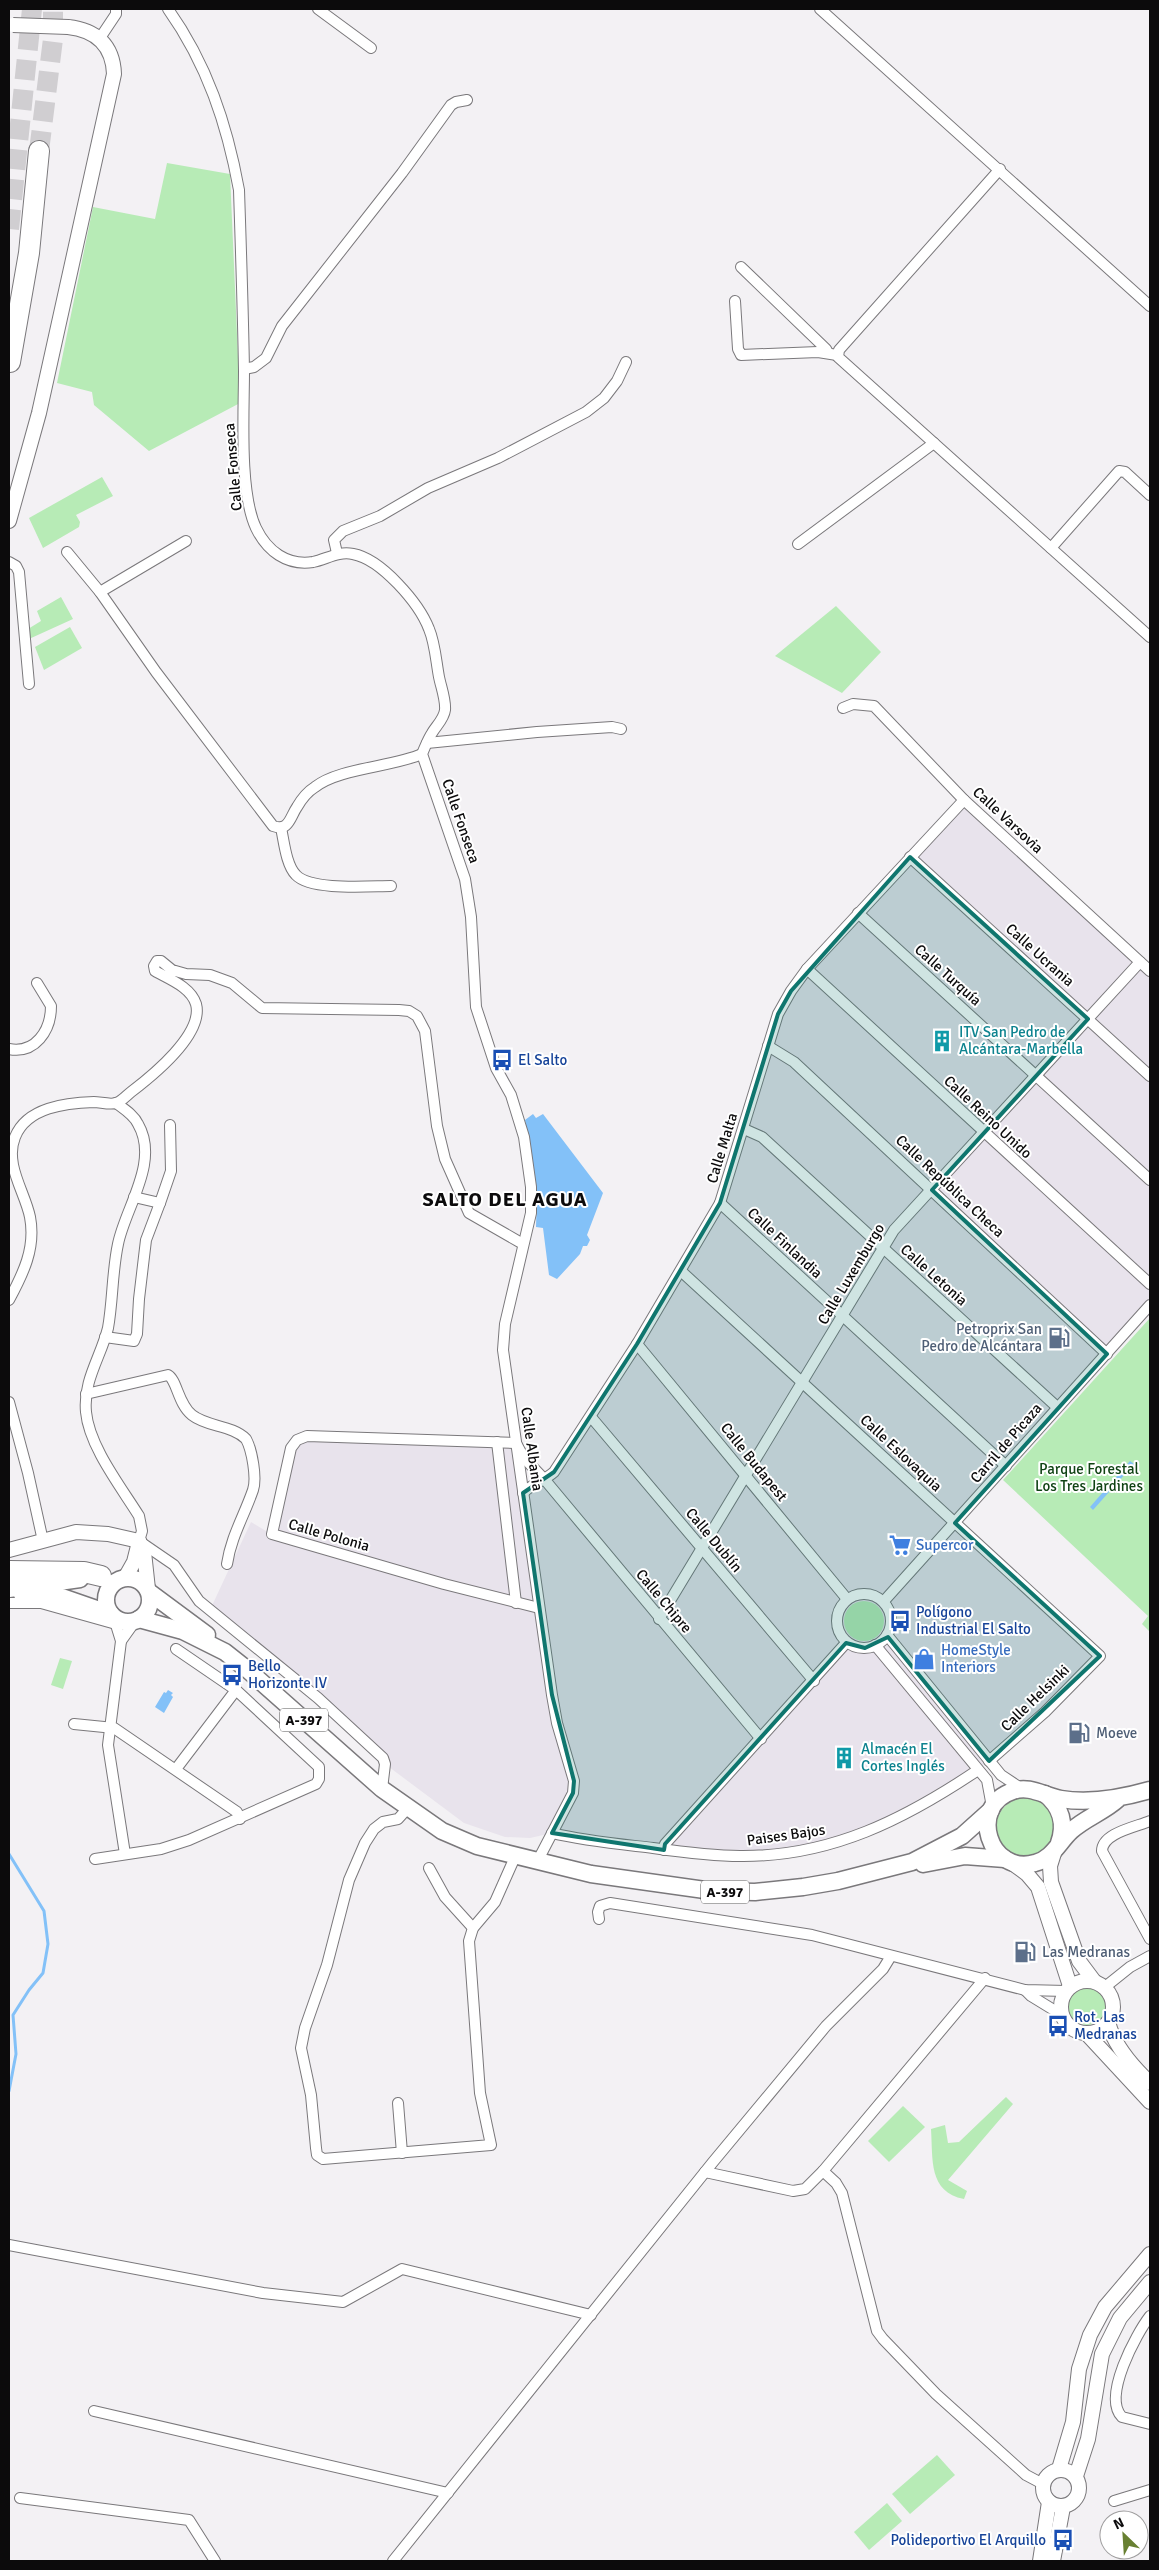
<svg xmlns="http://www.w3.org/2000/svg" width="1159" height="2570" viewBox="0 0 1159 2570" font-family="Signika,sans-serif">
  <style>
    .built { fill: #e8e3ec }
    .green { fill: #b7ebb6 }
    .water { fill: #83c1f8 }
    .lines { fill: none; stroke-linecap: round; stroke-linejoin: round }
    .stream { stroke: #83c1f8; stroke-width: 3 }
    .motorway-tunnel { stroke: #d0ced1; stroke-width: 20; stroke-dasharray: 20 10; stroke-linecap: butt }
    .minor-casing { stroke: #7a787b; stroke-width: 12 }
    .tertiary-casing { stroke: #7a787b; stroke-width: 16 }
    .primary-casing { stroke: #7a787b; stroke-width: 19 }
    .motorway-casing { stroke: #7a787b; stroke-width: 22 }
    .minor { stroke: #fff; stroke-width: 10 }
    .tertiary { stroke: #fff; stroke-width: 14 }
    .primary { stroke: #fff; stroke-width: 16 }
    .motorway { stroke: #fff; stroke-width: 20 }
    .tertiary-bridge-casing { stroke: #7a787b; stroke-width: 16; stroke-linecap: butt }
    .tertiary-bridge { stroke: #fff; stroke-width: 14 }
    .marked { fill: #0f766e; fill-opacity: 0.2; stroke: #0f766e; stroke-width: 4; stroke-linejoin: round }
    .labels { text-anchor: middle; stroke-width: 4; stroke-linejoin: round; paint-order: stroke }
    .shield { fill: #fff; stroke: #555455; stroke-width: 1 }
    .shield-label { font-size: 14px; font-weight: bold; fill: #0c0b0c }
    .street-label { font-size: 15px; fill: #0c0b0c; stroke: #fff }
    .culture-label { font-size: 15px; fill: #0d838f; stroke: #fff; text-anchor: start }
    .transit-label { font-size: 15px; fill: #164399; stroke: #fff; text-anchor: start }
    .service-label { font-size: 15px; fill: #4e5e75; stroke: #fff; text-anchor: start }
    .park-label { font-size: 15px; fill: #104314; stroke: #fff }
    .shop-label { font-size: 15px; fill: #366cbe; stroke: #fff; text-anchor: start }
    .district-label { font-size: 20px; font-weight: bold; letter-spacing: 1px; fill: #0c0b0c; stroke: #fff }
  </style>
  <rect width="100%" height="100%" fill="#f3f1f4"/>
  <polygon class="built" points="964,800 1150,971 1150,1305 955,1523 1100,1656 978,1770 846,1839 740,1856 552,1833 530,1838 505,1837 464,1823 385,1764 383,1758 210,1610 251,1522 271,1534 291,1448 307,1436 516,1443 523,1492 545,1480 720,1203 791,991"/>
  <g class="green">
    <polygon points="167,163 230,174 240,403 149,451 94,405 92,392 57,383 93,207 155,219"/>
    <polygon points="102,477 113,496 76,515 80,522 79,527 43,548 29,518"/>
    <polygon points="61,597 73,619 29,639 28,629 41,621 37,611"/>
    <polygon points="836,606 881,652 842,693 775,656"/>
    <polygon points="70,627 82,648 44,670 35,647"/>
    <polygon points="1150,1318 1150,1632 1142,1624 1148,1616 1003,1480"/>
    <circle cx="864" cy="1621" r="20"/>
    <polygon points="60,1658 72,1661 63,1689 51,1685"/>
    <circle cx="1025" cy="1827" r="29"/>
    <circle cx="1087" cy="2006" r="19"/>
    <path d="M1006,2097L1013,2104L948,2180L967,2191L964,2199C928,2192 933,2159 931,2129L945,2125L948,2143L959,2142Z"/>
    <polygon points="903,2106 925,2127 889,2162 868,2141"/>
    <polygon points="937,2455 955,2475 910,2514 892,2494"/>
    <polygon points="887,2503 902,2521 869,2550 854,2532"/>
  </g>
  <g class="water">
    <polygon points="533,1114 536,1118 543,1114 603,1193 587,1235 590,1240 587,1246 583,1246 580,1254 557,1279 549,1275 543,1228 536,1227 537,1192 525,1120"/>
    <polygon points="1130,1461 1134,1464 1093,1510 1090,1507"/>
    <polygon points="168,1690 173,1693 171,1695 173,1697 164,1713 155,1707 164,1692 166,1693"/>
  </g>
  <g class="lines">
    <polyline class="stream" points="9,1854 44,1911 48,1944 43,1973 29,1990 13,2015 16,2054 9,2091"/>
    <g class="motorway-tunnel">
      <polyline points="39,151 53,39 53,9"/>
      <polyline points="9,229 32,9"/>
    </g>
    <g class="minor-casing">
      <g id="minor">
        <path d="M168,9C207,64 227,124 239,190C241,250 243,310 244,371C244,412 239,492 256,528C267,551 287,566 313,562C327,559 338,551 353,554C381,559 419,603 429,629C435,643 436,661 439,677C441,687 446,700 445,710C444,719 436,726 432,733C428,739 425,747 422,754L465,879L471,917L476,1007L496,1068L511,1095L524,1137L531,1187V1213L505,1324L503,1350L552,1695L557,1723L574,1781L573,1793L537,1862"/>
        <polyline points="318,9 371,48"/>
        <polyline points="820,9 1150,306"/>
        <polyline points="100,38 116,14 116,9"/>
        <polyline points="1000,169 839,350 838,357 1150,637"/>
        <polyline points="741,267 826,349 828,353"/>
        <polyline points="735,301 738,349 741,355 818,352 837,355"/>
        <polyline points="244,369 254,367 266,358 282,326 402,173 451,105 456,102 467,100"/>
        <polyline points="798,544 934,443"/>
        <polyline points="1051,548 1119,471 1125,472 1150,495"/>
        <path d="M67,552L100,592L156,672L273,826C289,832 290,817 297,807C301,800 307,792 315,787C339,768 392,767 422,754"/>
        <polyline points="337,553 334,540 343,531 380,516 428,488 498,458 586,412 604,398 617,381 626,362"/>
        <polyline points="9,562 16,566 19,572 29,684"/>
        <polyline points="100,592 186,541"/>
        <polyline points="843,708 853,704 874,706 964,800 1150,971"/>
        <polyline points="427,743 537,732 612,727 621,729"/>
        <path d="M281,828C284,841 286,865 296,875C311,891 370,886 391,886"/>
        <polyline points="910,857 1150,1076"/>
        <polyline points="858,913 1150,1180"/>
        <polyline points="807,969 1150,1284"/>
        <polyline points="768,1046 794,1062 1107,1354"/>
        <path d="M9,1049C35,1054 51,1031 51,1006L37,983"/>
        <path d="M116,1103C124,1109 134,1115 138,1124C160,1162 125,1208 118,1244C112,1272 113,1300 108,1328C101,1357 83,1380 86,1412C89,1446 121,1487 139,1516L142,1531L139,1541L174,1565L199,1601L318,1698L383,1758L385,1764L382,1789"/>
        <polyline points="744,1129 762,1137 1057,1407"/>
        <polyline points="160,1203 171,1171 170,1125"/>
        <polyline points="720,1203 1006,1466"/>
        <polyline points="682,1272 1100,1656 1045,1712 989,1761"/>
        <path d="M9,1300C23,1274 36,1248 30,1217C25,1192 4,1164 15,1137C27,1107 66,1103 94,1102C100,1102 110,1105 116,1103C121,1102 127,1095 131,1092C152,1076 204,1034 196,1004C191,987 169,979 155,971L154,966L157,961H161L172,970L186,974L210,975L232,983L262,1008L399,1010L409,1011L417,1016L425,1031L437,1126L445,1159L469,1213L523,1244"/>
        <polyline points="105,1337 134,1341 137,1334 139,1299 146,1240 160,1203 134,1197"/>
        <polyline points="637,1344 847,1599"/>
        <path d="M86,1394L168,1375C177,1380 178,1404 192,1415C207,1427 232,1425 246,1439C252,1450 257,1478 253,1490C244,1516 231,1537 227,1564"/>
        <polyline points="9,1402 28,1473 43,1541"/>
        <polyline points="591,1417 814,1681"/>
        <polyline points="497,1442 516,1603"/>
        <path d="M523,1493C533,1483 544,1481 554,1472L637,1344L720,1203L778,1014L791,991L807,969L964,800"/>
        <circle cx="864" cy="1621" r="27"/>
        <polyline points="884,1601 1150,1305"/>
        <polyline points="9,1603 41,1603 116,1624"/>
        <polyline points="539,1608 444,1584 272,1534 291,1448 297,1440 307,1436 516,1443 524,1458 545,1480 761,1739"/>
        <polyline points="113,1615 121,1641 108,1745 125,1854"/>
        <polyline points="659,1619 894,1230 1140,962"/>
        <polyline points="887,1635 1001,1775 1022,1789"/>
        <polyline points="121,1641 136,1620"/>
        <polyline points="875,1645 987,1780 992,1807"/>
        <polyline points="74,1724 114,1728 237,1812 240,1819"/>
        <polyline points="176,1769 236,1690"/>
        <polyline points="407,1809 398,1819 383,1822 374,1829 365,1843 349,1880 327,1965 305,2028 301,2048 311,2095 316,2148 317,2155 323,2159 491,2145 480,2093 469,1941 473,1928 495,1902 515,1857"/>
        <path d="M1150,1821C1136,1827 1102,1833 1102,1851L1150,1939"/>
        <path d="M552,1833C585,1841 619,1844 653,1848C682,1852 711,1856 740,1856C831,1857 905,1819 978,1770"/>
        <polyline points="664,1850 665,1844 846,1643"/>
        <polyline points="95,1859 161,1849 189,1840 316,1784 319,1779 319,1767 236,1690 176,1649"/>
        <polyline points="429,1868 445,1897 473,1928"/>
        <polyline points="599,1919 598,1912 600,1906 610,1903 812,1935 1025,1990 1066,1991"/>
        <polyline points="985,1978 823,2171 836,2183 842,2193 877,2331 883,2339 936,2394 1026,2475 1043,2484"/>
        <polyline points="1105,1987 1130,1967 1150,1956"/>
        <polyline points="1025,1990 1031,1996 1062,2015"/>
        <polyline points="398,2103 402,2153"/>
        <polyline points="705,2172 793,2191 805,2189 823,2171"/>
        <polyline points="9,2245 263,2293 343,2302 402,2269 591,2315"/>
        <path d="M1150,2316C1136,2334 1102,2397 1122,2417L1150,2424"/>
        <polyline points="94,2411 448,2493"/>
        <polyline points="20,2498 189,2520 215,2561"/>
        <polyline points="1114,2501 1150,2490"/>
        <polyline points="393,2561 713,2162 826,2026 883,1969 891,1956"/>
      </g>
    </g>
    <g class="tertiary-casing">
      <g id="tertiary">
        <path d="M9,521L39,413L114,74C113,45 96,30 68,27"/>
        <polyline points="139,1541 144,1552 148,1589"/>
        <polyline points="9,1550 76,1532 108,1534 139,1541"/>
        <polyline points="125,1578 134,1562 139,1542"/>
        <polyline points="1055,1850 1050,1866 1051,1882 1079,1961 1094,1981"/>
        <polyline points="1012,1863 1027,1874 1038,1887 1070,1986"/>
        <circle cx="1087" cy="2007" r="26"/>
        <path d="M1108,2022C1114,2046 1133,2067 1150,2083"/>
        <polyline points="1086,2033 1150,2102"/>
        <polyline points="1059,2469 1073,2422 1079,2369 1090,2335 1105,2307 1150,2254"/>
        <circle cx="1061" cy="2488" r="18"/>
        <polyline points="1076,2476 1088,2439 1102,2354 1120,2318 1150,2282"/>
        <polyline points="1040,2561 1049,2502"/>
        <polyline points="1053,2561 1063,2507"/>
      </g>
    </g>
    <g class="primary-casing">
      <g id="primary">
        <circle cx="128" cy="1600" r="22"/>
        <polyline points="9,1589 80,1579"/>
        <polyline points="149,1592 207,1635"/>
        <polyline points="22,1594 62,1597 111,1614"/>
        <polyline points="139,1619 183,1631 225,1652 249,1671 382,1789 442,1831 477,1846 591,1874 712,1891 755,1892 803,1887 838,1881 912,1862 962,1836 991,1810"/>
        <path d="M1045,1794C1061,1807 1066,1823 1059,1843"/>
        <path d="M1118,1799C1104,1812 1085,1818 1071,1831C1059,1842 1052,1859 1035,1863C989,1876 967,1806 1013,1791C1030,1785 1044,1796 1061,1799C1091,1804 1122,1798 1150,1790"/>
        <polyline points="923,1864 965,1856 1005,1859"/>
      </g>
    </g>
    <g class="motorway-casing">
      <g id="motorway">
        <polyline points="10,362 29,253 39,151"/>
        <polyline points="9,1571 84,1572 101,1576"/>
      </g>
    </g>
    <use href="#minor" class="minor"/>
    <use href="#tertiary" class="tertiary"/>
    <use href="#primary" class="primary"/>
    <use href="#motorway" class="motorway"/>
    <g class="tertiary-bridge-casing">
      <polyline id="tertiary-bridge" points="13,25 68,27"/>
    </g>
    <use href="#tertiary-bridge" class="tertiary-bridge"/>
  </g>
  <path class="marked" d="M910,857L1088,1019L932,1190L1107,1354L955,1523L1100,1656L989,1761L888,1637L865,1648L846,1643L665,1844L664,1850L552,1833L573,1793L574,1781L552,1695L523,1493L554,1472L637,1344L720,1203L778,1014L791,991Z"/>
  <defs>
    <g id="building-bare" transform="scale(1.725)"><path d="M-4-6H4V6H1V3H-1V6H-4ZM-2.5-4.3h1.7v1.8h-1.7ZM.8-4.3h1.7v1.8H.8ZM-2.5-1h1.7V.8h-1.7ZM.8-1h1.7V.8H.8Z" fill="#0f9aa8" stroke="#fff" stroke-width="2.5" paint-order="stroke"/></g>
    <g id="bus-bare" transform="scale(1.725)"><path d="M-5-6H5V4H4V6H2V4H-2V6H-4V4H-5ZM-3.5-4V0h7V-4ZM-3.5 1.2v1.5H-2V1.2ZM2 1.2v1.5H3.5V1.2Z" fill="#1a4fb4" stroke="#fff" stroke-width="2.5" paint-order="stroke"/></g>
    <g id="fuel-bare" transform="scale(1.725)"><path d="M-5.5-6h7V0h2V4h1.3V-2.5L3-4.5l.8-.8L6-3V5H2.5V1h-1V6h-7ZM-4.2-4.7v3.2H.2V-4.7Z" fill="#5c6f8a" stroke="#fff" stroke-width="2.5" paint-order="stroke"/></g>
    <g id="supermarket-bare" transform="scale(1.725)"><path d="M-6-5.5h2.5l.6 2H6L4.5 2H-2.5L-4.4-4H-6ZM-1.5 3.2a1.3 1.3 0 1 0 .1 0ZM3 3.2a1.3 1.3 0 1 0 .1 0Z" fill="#3f7fe0" stroke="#fff" stroke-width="2.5" paint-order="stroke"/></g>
    <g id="shop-bare" transform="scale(1.725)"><path d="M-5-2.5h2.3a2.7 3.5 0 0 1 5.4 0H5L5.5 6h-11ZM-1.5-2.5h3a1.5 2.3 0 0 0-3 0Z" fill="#3f7fe0" stroke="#fff" stroke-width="2.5" paint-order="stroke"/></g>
  </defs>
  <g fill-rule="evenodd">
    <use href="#building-bare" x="942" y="1041"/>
    <use href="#bus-bare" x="502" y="1060"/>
    <use href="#fuel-bare" x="1059" y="1338"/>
    <use href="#supermarket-bare" x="900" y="1545"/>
    <use href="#bus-bare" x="900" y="1621"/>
    <use href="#shop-bare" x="924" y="1659"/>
    <use href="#bus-bare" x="232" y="1675"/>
    <use href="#fuel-bare" x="1079" y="1733"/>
    <use href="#building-bare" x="844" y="1758"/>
    <use href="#fuel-bare" x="1025" y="1952"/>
    <use href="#bus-bare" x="1058" y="2026"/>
    <use href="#bus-bare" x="1063" y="2540"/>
  </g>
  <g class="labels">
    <g class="shield">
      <rect x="280" y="1708.5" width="48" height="23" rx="4"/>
      <rect x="701" y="1880.5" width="48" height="23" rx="4"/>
    </g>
    <g class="shield-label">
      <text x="304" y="1725">A-397</text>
      <text x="725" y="1897">A-397</text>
    </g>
    <g class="street-label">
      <text transform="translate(233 467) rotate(-95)" y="5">Calle Fonseca</text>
      <text transform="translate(1008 820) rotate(43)" y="5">Calle Varsovia</text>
      <text transform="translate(461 821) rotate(71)" y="5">Calle Fonseca</text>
      <text transform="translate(1040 955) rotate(42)" y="5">Calle Ucrania</text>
      <text transform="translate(948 975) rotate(42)" y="5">Calle Turquía</text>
      <text transform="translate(988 1117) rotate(43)" y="5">Calle Reino Unido</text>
      <text transform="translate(722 1148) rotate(-73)" y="5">Calle Malta</text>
      <text transform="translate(950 1186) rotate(43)" y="5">Calle República Checa</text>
      <text transform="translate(785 1243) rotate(43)" y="5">Calle Finlandia</text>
      <text transform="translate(851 1274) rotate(-59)" y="5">Calle Luxemburgo</text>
      <text transform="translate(934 1275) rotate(42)" y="5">Calle Letonia</text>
      <text transform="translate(1006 1443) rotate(-49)" y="5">Carril de Picaza</text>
      <text transform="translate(532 1449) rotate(82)" y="5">Calle Albania</text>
      <text transform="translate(901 1453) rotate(43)" y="5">Calle Eslovaquia</text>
      <text transform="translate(754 1462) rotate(51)" y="5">Calle Budapest</text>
      <text transform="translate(329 1535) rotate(16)" y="5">Calle Polonia</text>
      <text transform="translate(714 1540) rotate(50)" y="5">Calle Dublín</text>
      <text transform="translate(664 1601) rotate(50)" y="5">Calle Chipre</text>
      <text transform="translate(1035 1698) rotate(-44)" y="5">Calle Helsinki</text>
      <text transform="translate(786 1835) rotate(-8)" y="5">Paises Bajos</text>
    </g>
    <g class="culture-label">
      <text x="959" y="1037">ITV San Pedro de<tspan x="959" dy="17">Alcántara-Marbella</tspan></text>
      <text x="861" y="1754">Almacén El<tspan x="861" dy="17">Cortes Inglés</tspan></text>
    </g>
    <g class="transit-label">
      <text x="518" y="1065">El Salto</text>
      <text x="916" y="1617">Polígono<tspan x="916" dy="17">Industrial El Salto</tspan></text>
      <text x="248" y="1671">Bello<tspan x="248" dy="17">Horizonte IV</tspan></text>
      <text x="1074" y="2022">Rot. Las<tspan x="1074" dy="17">Medranas</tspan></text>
      <text x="1046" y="2545" text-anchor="end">Polideportivo El Arquillo</text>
    </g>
    <g class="service-label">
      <text x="1042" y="1334" text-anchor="end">Petroprix San<tspan x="1042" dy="17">Pedro de Alcántara</tspan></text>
      <text x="1096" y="1738">Moeve</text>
      <text x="1042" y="1957">Las Medranas</text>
    </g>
    <g class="park-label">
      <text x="1089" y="1474">Parque Forestal<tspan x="1089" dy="17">Los Tres Jardines</tspan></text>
    </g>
    <g class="shop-label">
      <text x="916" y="1550">Supercor</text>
      <text x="941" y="1655">HomeStyle<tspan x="941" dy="17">Interiors</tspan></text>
    </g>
    <g class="district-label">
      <text x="505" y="1206">SALTO DEL AGUA</text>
    </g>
  </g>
  <rect width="1159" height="2570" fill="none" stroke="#0c0b0c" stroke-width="20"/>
  <g transform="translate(1124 2535) rotate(335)"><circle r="24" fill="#ffffff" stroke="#9e9d9e"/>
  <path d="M0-4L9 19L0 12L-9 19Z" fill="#688032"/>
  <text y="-8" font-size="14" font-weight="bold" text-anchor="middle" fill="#0c0b0c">N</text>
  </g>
</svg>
